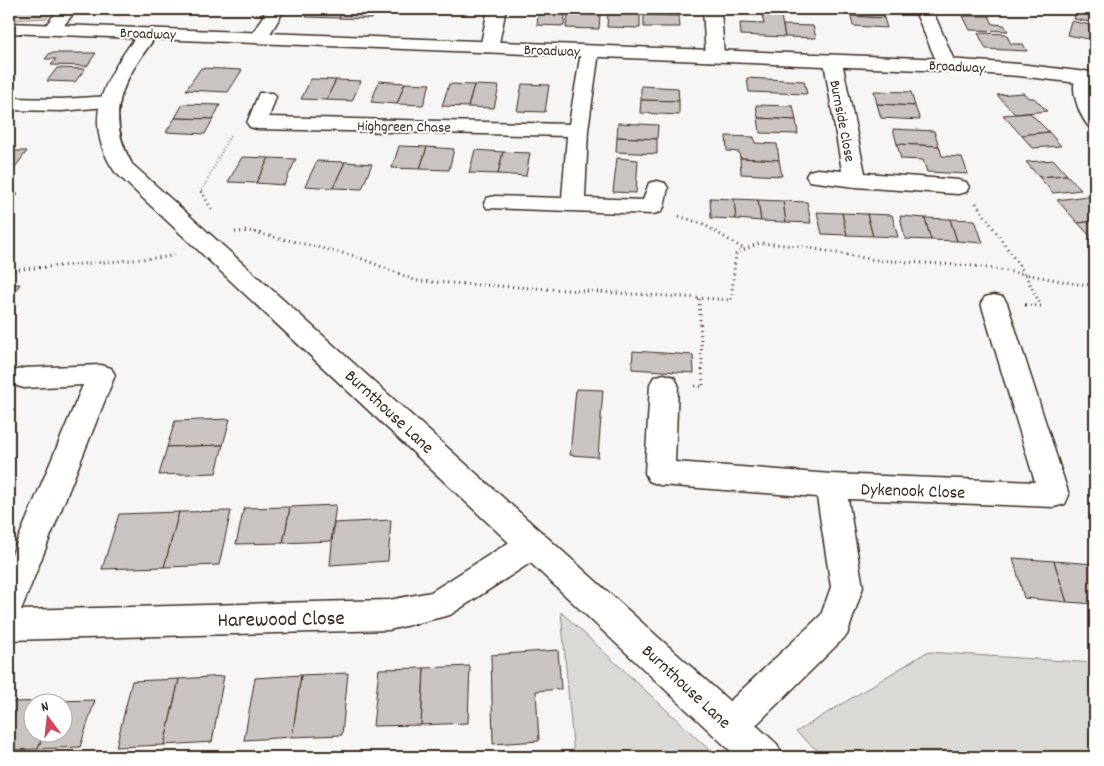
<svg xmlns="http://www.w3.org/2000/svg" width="1104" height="766" viewBox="0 0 1104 766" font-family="Dekko,sans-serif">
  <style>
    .green { fill: #dbd9d6; stroke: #8b827a }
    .building { fill: #c9c3c1; stroke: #3b2a1e }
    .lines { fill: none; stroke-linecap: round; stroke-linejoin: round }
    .minor-casing { stroke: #3b2a1e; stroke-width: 3 }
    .tertiary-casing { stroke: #3b2a1e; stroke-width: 3 }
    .path-far1 { stroke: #3b2a1e; stroke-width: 2.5; stroke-dasharray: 0.5 2.5; stroke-linecap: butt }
    .path { stroke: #3b2a1e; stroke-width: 3; stroke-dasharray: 1 4; stroke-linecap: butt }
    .minor { fill: #fff; fill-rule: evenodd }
    .tertiary { fill: #fff; fill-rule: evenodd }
    .labels { text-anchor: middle; stroke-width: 4; stroke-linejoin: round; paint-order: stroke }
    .far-street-label { font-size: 15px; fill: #3b2a1e; stroke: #fff }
    .street-label { font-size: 18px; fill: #3b2a1e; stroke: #fff }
    .near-street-label { font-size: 21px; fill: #3b2a1e; stroke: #fff }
  </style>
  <rect width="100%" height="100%" fill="#f7f6f6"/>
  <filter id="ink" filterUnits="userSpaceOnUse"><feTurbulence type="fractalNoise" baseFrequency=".02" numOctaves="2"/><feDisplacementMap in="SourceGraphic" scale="10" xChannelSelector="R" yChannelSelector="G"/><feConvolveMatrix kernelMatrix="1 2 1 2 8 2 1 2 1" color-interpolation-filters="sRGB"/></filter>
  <g filter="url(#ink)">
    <g class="green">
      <polygon points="9,9 53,9 47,18 9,20"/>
      <polygon points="561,612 717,757 574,757"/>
      <polygon points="927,652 1095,663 1095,757 825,757 796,732"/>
    </g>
    <g class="building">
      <polygon points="310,9 344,9 339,18 306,17"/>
      <polygon points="344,9 377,9 372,19 339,18"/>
      <polygon points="539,9 563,9 562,15 565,15 564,26 537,25"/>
      <polygon points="849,9 882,9 884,18 851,16"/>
      <polygon points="960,9 994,9 996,13 962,12"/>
      <polygon points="1076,9 1095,13 1095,23 1074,19"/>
      <polygon points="608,12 640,13 640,28 607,27"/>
      <polygon points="568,14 600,15 599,29 566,28"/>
      <polygon points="644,15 679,16 680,27 644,27"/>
      <polygon points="762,15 781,16 785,37 741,35 740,23 764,24"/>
      <polygon points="851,16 884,18 887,28 853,26"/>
      <polygon points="963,16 989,16 993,24 1004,25 1008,31 970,30"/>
      <polygon points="1071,21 1095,26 1095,40 1067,35"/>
      <polygon points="783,25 813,26 816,38 785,37"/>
      <polygon points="978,33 1006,34 1011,44 1023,44 1027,51 986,49"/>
      <polygon points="50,53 96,53 87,66 51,65 56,59 45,59"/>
      <polygon points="57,68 85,69 75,82 47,81"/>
      <polygon points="201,68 242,70 228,92 186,90"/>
      <polygon points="747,78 804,81 807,94 749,92"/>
      <polygon points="311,79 336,80 326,100 301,99"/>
      <polygon points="336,80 361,81 352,101 326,100"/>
      <polygon points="379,81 405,83 397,104 371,102"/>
      <polygon points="405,83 430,84 423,105 397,104"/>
      <polygon points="449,84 474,85 468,107 442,106"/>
      <polygon points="522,84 549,85 545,112 517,111"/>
      <polygon points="474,85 499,86 494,108 468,107"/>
      <polygon points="641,86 678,88 679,101 641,100"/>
      <polygon points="874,91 911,92 915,106 877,104"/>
      <polygon points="1023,93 1029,98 1034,98 1047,111 1015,114 997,95"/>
      <polygon points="641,100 679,101 679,115 640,113"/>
      <polygon points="183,104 220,105 213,119 175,118"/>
      <polygon points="877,104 915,106 920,120 881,118"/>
      <polygon points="756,105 793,106 796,120 758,118"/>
      <polygon points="1030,113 1049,132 1021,135 1003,115"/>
      <polygon points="175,118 213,119 205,134 166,132"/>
      <polygon points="758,118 796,120 798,134 760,133"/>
      <polygon points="618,123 658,125 657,139 617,137"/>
      <polygon points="893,129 934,131 939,146 897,144"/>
      <polygon points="1049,132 1061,146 1033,148 1021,135"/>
      <polygon points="726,136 754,137 755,143 777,144 779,160 740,158 739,152 727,151"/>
      <polygon points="617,137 657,139 657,154 616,152"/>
      <polygon points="897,144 939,146 942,156 962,157 968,174 927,172 923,160 901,159"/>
      <polygon points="399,146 427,147 420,169 392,168"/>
      <polygon points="427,147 454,149 449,170 420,169"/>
      <polygon points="475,150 503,152 498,174 469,173"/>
      <polygon points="9,151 27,151 16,166 9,166"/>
      <polygon points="503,152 530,153 526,176 498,174"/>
      <polygon points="242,157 269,158 256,183 228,182"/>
      <polygon points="269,158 296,159 284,185 256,183"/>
      <polygon points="617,158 638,160 636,193 613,192"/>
      <polygon points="740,158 779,160 782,176 741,174"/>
      <polygon points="1054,160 1067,175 1039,177 1026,162"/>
      <polygon points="317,161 345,162 333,188 305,186"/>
      <polygon points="345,162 372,164 362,189 333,188"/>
      <polygon points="1067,175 1081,190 1053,193 1039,177"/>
      <polygon points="9,193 18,194 9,207"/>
      <polygon points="1087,196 1095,205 1095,221 1078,223 1057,200"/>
      <polygon points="710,198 734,199 736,219 711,218"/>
      <polygon points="734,199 758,200 761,221 736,219"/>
      <polygon points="758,200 783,201 786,222 761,221"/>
      <polygon points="783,201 807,202 811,223 786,222"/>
      <polygon points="817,212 842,213 847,235 822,234"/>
      <polygon points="842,213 867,214 873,236 847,235"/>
      <polygon points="867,214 892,215 898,237 873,236"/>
      <polygon points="900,216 925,218 931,240 905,239"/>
      <polygon points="925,218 950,219 957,241 931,240"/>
      <polygon points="950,219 975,220 983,243 957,241"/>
      <polygon points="1095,221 1095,239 1093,239 1078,223"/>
      <polygon points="9,284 20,284 9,301"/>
      <polygon points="633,351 693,355 694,373 632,369"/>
      <polygon points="576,389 603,390 598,457 570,455"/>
      <polygon points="230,419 223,445 167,447 175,421"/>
      <polygon points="223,445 216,473 159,475 167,447"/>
      <polygon points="336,505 331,541 283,543 290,507"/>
      <polygon points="290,507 283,543 236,544 244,508"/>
      <polygon points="231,511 219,565 164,567 179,512"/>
      <polygon points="179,512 164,567 102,569 119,514"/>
      <polygon points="391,520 388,561 330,565 334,523"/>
      <polygon points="1013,558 1054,561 1067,602 1024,598"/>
      <polygon points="1054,561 1095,564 1095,604 1067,602"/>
      <polygon points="558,650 561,689 536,691 539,741 493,744 491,655"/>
      <polygon points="470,666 468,723 421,725 424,668"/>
      <polygon points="424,668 421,725 373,726 379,669"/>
      <polygon points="348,673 342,735 292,737 301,675"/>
      <polygon points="301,675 292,737 244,740 255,678"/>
      <polygon points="224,676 212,742 164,745 179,679"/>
      <polygon points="179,679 164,745 116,747 132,681"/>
      <polygon points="95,700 80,747 38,749 43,734 62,734 62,704 53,704 54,701"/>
      <polygon points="54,701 53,704 32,704 32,734 43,734 38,749 9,750 9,712 12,702"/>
    </g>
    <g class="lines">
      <g class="minor-casing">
        <g id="minor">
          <polygon points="59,9 77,9 57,34 45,34 42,30"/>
          <polygon points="267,9 285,9 265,42 253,42 250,38"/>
          <polygon points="488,9 506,9 498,48 496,52 482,52 480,48"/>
          <polygon points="703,9 721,9 724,57 722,61 708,61 706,57"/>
          <polygon points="914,9 932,9 956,65 954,69 940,69 938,65"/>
          <polygon points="590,46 597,48 599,52 588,130 585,198 643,200 649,183 657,181 665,183 668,188 664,207 661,212 653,214 487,208 484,203 487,198 495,196 562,198 567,136 257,129 250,127 247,123 259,93 273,93 276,97 269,117 569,124 581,52 583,48"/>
          <polygon points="833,56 840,58 842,62 865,173 958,180 966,182 969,187 966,192 958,194 855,187 809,181 806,176 809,171 817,169 842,171 824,62 826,58"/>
          <path d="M1085,71L1092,73L1095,77V128L1088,126C1079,114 1068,87 1078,73Z"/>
          <polygon points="110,96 117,98 120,102 117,106 62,111 9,110 9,98 62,99"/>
          <polygon points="994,295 1003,297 1007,303 1069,495 1065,504 1054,507 848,499 863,587 847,635 758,723 741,736 728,742 715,736 710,724 715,712 732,699 821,615 831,587 817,497 660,485 649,481 645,473 650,384 654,377 664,374 674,377 678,384 675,462 831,474 1035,482 981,303 985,297"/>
          <polygon points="101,365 111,368 115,375 21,610 389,600 431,592 508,543 521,533 532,529 543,533 548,542 543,551 530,563 450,615 389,630 9,640 9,561 83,385 24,388 14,385 10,378 14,371 24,368"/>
        </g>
      </g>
      <g class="tertiary-casing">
        <path id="tertiary" d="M9,23L947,59L1019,64L1095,73V85L1019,76L947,71L154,39C122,82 104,113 132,164L777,744L783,757H737L115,172C81,122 103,81 135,38L9,33Z"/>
      </g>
      <polyline class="path-far1" points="201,193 229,137 234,134"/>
      <g class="path">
        <polyline points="201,191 212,210"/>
        <polyline points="976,203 1025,274"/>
        <polyline points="679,216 703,224 744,249"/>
        <polyline points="235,232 249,231 355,256 417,281 699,298"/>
        <polyline points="9,270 167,257 176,254"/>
        <polyline points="1025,305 1041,306 1025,274 1077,284 1095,285"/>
        <polyline points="695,386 703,387 699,298 731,300 736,253 760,243 799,246 875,260 975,266 1025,274"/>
      </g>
      <use href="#minor" class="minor"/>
      <use href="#tertiary" class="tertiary"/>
    </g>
  </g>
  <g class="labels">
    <g class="far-street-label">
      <text transform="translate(148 33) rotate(2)" y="5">Broadway</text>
      <text transform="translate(552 50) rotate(2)" y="5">Broadway</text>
      <text transform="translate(957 66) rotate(3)" y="5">Broadway</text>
      <text transform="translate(843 121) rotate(79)" y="5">Burnside Close</text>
      <text transform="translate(404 126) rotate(1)" y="5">Highgreen Chase</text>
    </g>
    <g class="street-label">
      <text transform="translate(390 411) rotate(43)" y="6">Burnthouse Lane</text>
      <text transform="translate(913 490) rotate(2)" y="6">Dykenook Close</text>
      <text transform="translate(687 686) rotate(43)" y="6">Burnthouse Lane</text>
    </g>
    <g class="near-street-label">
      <text transform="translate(281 618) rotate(-1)" y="7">Harewood Close</text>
    </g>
  </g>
  <rect width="1104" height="766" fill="none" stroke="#fff" stroke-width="30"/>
  <rect x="15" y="15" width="1074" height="736" fill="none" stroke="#3b2a1e" stroke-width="2" filter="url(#ink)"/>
  <g transform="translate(48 718) rotate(345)"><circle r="24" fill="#ffffff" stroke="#b1aaa5"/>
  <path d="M0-4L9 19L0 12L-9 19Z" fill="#d1495b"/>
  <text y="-8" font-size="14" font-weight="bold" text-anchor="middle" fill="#3b2a1e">N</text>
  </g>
</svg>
